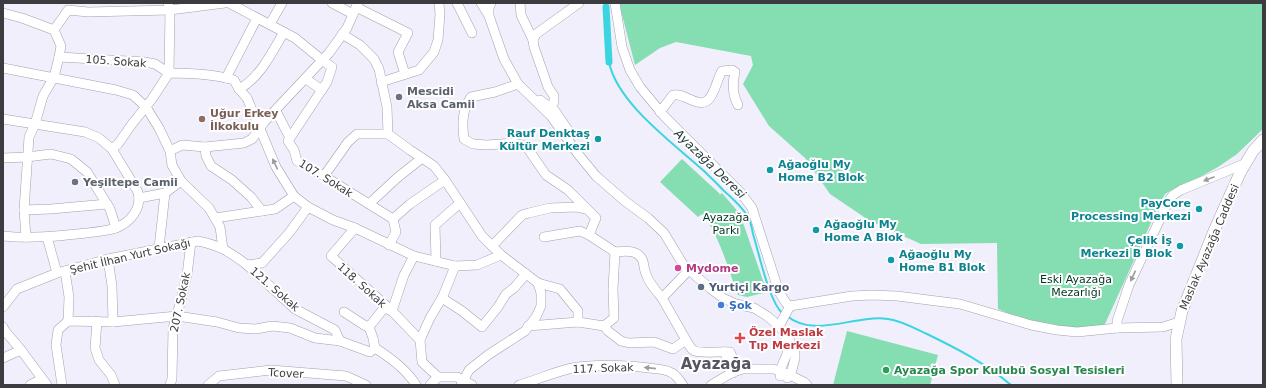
<svg xmlns="http://www.w3.org/2000/svg" width="1266" height="388" viewBox="0 0 1266 388" font-family="'DejaVu Sans',sans-serif">
  <style>
    .green { fill: #85ddb2 }
    .lines { fill: none; stroke-linecap: round; stroke-linejoin: round }
    .stream { stroke: #3bd4e1; stroke-width: 2 }
    .canal { stroke: #3bd4e1; stroke-width: 7 }
    .minor-casing { stroke: #a2a1ad; stroke-width: 10 }
    .major-casing { stroke: #a2a1ad; stroke-width: 12 }
    .minor { stroke: #fff; stroke-width: 9 }
    .major { stroke: #fff; stroke-width: 11 }
    .oneway { fill: #9d9da0 }
    .worship-dot { fill: #6b7280; stroke: #fefefe; stroke-width: 1.5 }
    .education-dot { fill: #8d6e63; stroke: #fefefe; stroke-width: 1.5 }
    .culture-dot { fill: #0f9aa8; stroke: #fefefe; stroke-width: 1.5 }
    .hotel-dot { fill: #d1479c; stroke: #fefefe; stroke-width: 1.5 }
    .service-dot { fill: #5c6f8a; stroke: #fefefe; stroke-width: 1.5 }
    .shop-dot { fill: #3f7fe0; stroke: #fefefe; stroke-width: 1.5 }
    .health-dot { fill: #e0444e; stroke: #fefefe; stroke-width: 1.5 }
    .leisure-dot { fill: #2e9e5b; stroke: #fefefe; stroke-width: 1.5 }
    .labels { text-anchor: middle; stroke-width: 4; stroke-linejoin: round; paint-order: stroke }
    .street-label { font-size: 11px; fill: #3b3b40; stroke: #fefefe }
    .worship-label { font-size: 11px; font-weight: bold; fill: #5b616d; stroke: #fefefe; text-anchor: start }
    .education-label { font-size: 11px; font-weight: bold; fill: #785e54; stroke: #fefefe; text-anchor: start }
    .culture-label { font-size: 11px; font-weight: bold; fill: #0d838f; stroke: #fefefe; text-anchor: end }
    .park-label { font-size: 11px; fill: #043522; stroke: #fefefe }
    .hotel-label { font-size: 11px; font-weight: bold; fill: #b23c85; stroke: #fefefe; text-anchor: start }
    .service-label { font-size: 11px; font-weight: bold; fill: #4e5e75; stroke: #fefefe; text-anchor: start }
    .shop-label { font-size: 11px; font-weight: bold; fill: #366cbe; stroke: #fefefe; text-anchor: start }
    .health-label { font-size: 11px; font-weight: bold; fill: #be3a42; stroke: #fefefe; text-anchor: start }
    .leisure-label { font-size: 11px; font-weight: bold; fill: #27864d; stroke: #fefefe; text-anchor: start }
    .water-label { font-size: 12px; font-style: italic; fill: #243c3f; stroke: #fefefe }
    .district-label { font-size: 15px; font-weight: bold; fill: #56555f; stroke: #fefefe }
  </style>
  <rect width="100%" height="100%" fill="#f0effb"/>
  <g class="green">
    <path d="M619,3H1263V129L1237,154L1218,167L1198,178L1175,188L1165,194L1160,203L1105,324C1074,336 1027,322 998,309L997,243L921,244L870,221L830,194L805,158L769,126L743,84L753,65L751,56L676,42L660,48L635,65Z"/>
    <path d="M682,159L720,194L718,196L722,193L740,214L767,292L747,297L738,295C728,269 720,236 702,214L698,217L660,182Z"/>
    <polygon points="847,331 938,355 930,385 833,385"/>
  </g>
  <g class="lines">
    <g class="stream">
      <path d="M609,62C617,103 673,143 704,171C710,177 717,183 723,190C731,197 743,208 748,217C751,222 752,229 753,234C759,253 769,302 783,314"/>
      <path d="M787,316C815,339 855,314 888,319C902,321 914,328 927,334C958,349 985,363 1011,385"/>
    </g>
    <polyline class="canal" points="606,7 609,62"/>
    <g class="minor-casing">
      <g id="minor">
        <polyline points="168,3 170,10 169,73"/>
        <polyline points="229,3 295,38 322,60 332,67 327,82 288,141 294,150 297,161 324,176 393,219 396,232 389,245"/>
        <polyline points="332,3 353,14"/>
        <polyline points="457,3 472,33"/>
        <polyline points="481,3 489,16"/>
        <polyline points="491,3 489,8 489,16 504,59 518,84 551,116 578,154 596,176 626,202 648,218 664,233 684,266 689,270 711,289 723,298 736,304 754,308 767,316 779,326 789,339 795,353 795,358 792,370 787,378"/>
        <polyline points="520,3 521,15 533,40"/>
        <polyline points="615,3 622,47 630,70 640,87 664,116 741,193 752,208 779,292 786,303 790,306 852,296 872,295 897,296 960,304 1031,325 1057,330 1077,332 1117,328 1163,327 1179,322"/>
        <polyline points="356,7 408,33 398,52 405,74"/>
        <polyline points="3,13 22,18 54,30 61,46 59,57 54,77 43,96 35,124 29,137 24,210 26,237"/>
        <polyline points="270,24 282,3"/>
        <polyline points="54,30 68,10 88,12 170,10 225,3"/>
        <polyline points="342,34 360,45 374,59 379,69 387,107 388,134 410,150 434,166 445,180 482,236 501,255 538,283 541,293 541,306 536,317 525,331 488,355 469,370 461,385"/>
        <polyline points="59,57 145,62 155,64 169,73"/>
        <polyline points="3,68 116,90 133,95 146,107 159,128 170,151 172,165 181,181 209,208 220,227 223,249"/>
        <polyline points="226,78 257,18"/>
        <polyline points="306,79 322,90"/>
        <polyline points="381,82 419,70 434,52 438,40 440,14 439,3"/>
        <path d="M518,84L495,92L471,97C462,110 462,124 464,139L473,144L487,145L513,143L526,146L546,175L568,190L596,218L589,235L615,252C626,251 638,249 643,261C644,265 644,270 646,274C649,283 656,291 662,298"/>
        <path d="M239,89C260,78 272,52 284,32"/>
        <polyline points="540,100 555,111 568,130"/>
        <polyline points="548,110 554,102 554,96 548,87 534,47 533,40 536,34 579,3"/>
        <polyline points="276,111 290,138"/>
        <path d="M660,112L673,95C683,92 699,109 708,100C715,94 717,79 722,71L732,70L735,72C732,84 732,94 738,105"/>
        <path d="M3,119L85,132L99,138L112,149L138,192C142,208 131,222 116,228C107,231 96,232 86,233C58,236 31,239 3,236"/>
        <polyline points="205,147 206,156 211,166 232,180 251,197 262,211"/>
        <path d="M112,149L118,144L132,124L152,99L169,73C191,73 214,74 234,80L239,89L247,98L276,167L294,196L308,207L333,220L355,228L414,256L455,266L477,265L501,255"/>
        <polyline points="170,151 182,145 205,147 244,143 252,139 265,121 329,53 347,28 358,3"/>
        <polyline points="3,158 27,157 51,154 71,159 87,172 110,209 116,228"/>
        <polyline points="324,176 348,142 357,134 388,134"/>
        <polyline points="139,198 165,193 181,181"/>
        <polyline points="369,204 397,178 422,158"/>
        <polyline points="24,210 51,209 107,204"/>
        <polyline points="215,218 275,209 294,196"/>
        <polyline points="393,219 410,204 445,180"/>
        <polyline points="355,228 331,256 392,311 420,340"/>
        <polyline points="47,237 57,273"/>
        <polyline points="544,237 580,231 589,235"/>
        <polyline points="492,246 522,215 529,213 550,208 577,207 586,209"/>
        <polyline points="159,248 165,193"/>
        <polyline points="108,259 112,286 113,322"/>
        <polyline points="436,261 435,225 460,203"/>
        <polyline points="247,265 295,309 335,330 340,341"/>
        <polyline points="455,266 443,296 430,318 420,340 422,362 438,377 457,377 472,385"/>
        <polyline points="65,271 69,297 68,321"/>
        <polyline points="538,283 560,289 578,311 578,322"/>
        <polyline points="442,298 462,311 482,327 498,307 506,294 514,288 526,274"/>
        <path d="M3,307L17,289L57,273L108,259L198,241C219,245 230,252 247,265L262,263L289,233L308,207"/>
        <polyline points="344,312 364,325 369,327"/>
        <polyline points="97,321 95,348 99,360 111,375 115,385"/>
        <polyline points="528,326 578,322 604,326"/>
        <path d="M604,326L608,331L621,341L629,343L654,342L673,349L686,340C688,343 690,348 693,350C697,354 722,351 730,352C734,358 733,365 733,372"/>
        <polyline points="604,326 614,318 613,289 615,252"/>
        <polyline points="779,326 790,306"/>
        <polyline points="3,327 5,331 21,350 47,385"/>
        <polyline points="1117,328 1117,321 1129,285 1169,200 1173,195 1181,190 1244,164"/>
        <polyline points="686,340 662,298 689,270"/>
        <path d="M375,348C391,358 406,369 416,385"/>
        <polyline points="725,352 728,365 733,373"/>
        <polyline points="3,358 21,350"/>
        <path d="M780,376C780,373 781,369 782,366C785,356 791,353 785,341"/>
        <polyline points="30,385 42,379"/>
        <polyline points="62,385 56,345 58,330 68,321 113,322 177,316 217,322 239,328 256,329 272,326 290,328 315,338 340,341 370,352 375,348 373,338 369,327 384,308 392,311 404,275 414,256"/>
        <polyline points="170,385 172,379 173,328 180,304 187,275 191,242"/>
        <polyline points="208,385 219,376 271,370 346,376 366,385"/>
        <polyline points="430,385 438,377"/>
        <path d="M519,385C537,380 554,372 572,368C597,364 624,365 649,368C656,369 664,369 670,372C676,374 679,380 683,385"/>
        <polyline points="711,385 733,372 743,369 773,369 781,371 804,382 807,385"/>
      </g>
    </g>
    <g class="major-casing">
      <polyline id="major" points="1177,385 1176,339 1182,311 1214,231 1240,173 1253,151 1263,140"/>
    </g>
    <use href="#minor" class="minor"/>
    <use href="#major" class="major"/>
  </g>
  <defs><path id="oneway-solid" d="M-6-.8H1V-3.2L6.5 0L1 3.2V.8H-6Z"/></defs>
  <g class="oneway">
    <use href="#oneway-solid" transform="translate(275 164) rotate(-115)"/>
    <use href="#oneway-solid" transform="translate(1209 179) rotate(159)"/>
    <use href="#oneway-solid" transform="translate(1133 276) rotate(115)"/>
    <use href="#oneway-solid" transform="translate(650 368) rotate(-174)"/>
  </g>
  <g class="worship-dot">
    <circle cx="399" cy="97" r="4"/>
    <circle cx="75" cy="182" r="4"/>
  </g>
  <circle class="education-dot" cx="202" cy="119" r="4"/>
  <g class="culture-dot">
    <circle cx="598" cy="139" r="4"/>
    <circle cx="770" cy="170" r="4"/>
    <circle cx="1199" cy="209" r="4"/>
    <circle cx="816" cy="230" r="4"/>
    <circle cx="1180" cy="246" r="4"/>
    <circle cx="891" cy="260" r="4"/>
  </g>
  <circle class="hotel-dot" cx="678" cy="268" r="4"/>
  <circle class="service-dot" cx="701" cy="287" r="4"/>
  <circle class="shop-dot" cx="721" cy="305" r="4"/>
  <path class="health-dot" d="M738 332h4v4h4v4h-4v4h-4v-4h-4v-4h4z"/>
  <circle class="leisure-dot" cx="886" cy="370" r="4"/>
  <g class="labels">
    <g class="street-label">
      <text transform="translate(116 61) rotate(4)" y="4">105. Sokak</text>
      <text transform="translate(326 178) rotate(32)" y="4">107. Sokak</text>
      <text transform="translate(1209 247) rotate(-67)" y="4">Maslak Ayazağa Caddesi</text>
      <text transform="translate(130 256) rotate(-13)" y="4">Şehit İlhan Yurt Sokağı</text>
      <text transform="translate(362 285) rotate(42)" y="4">118. Sokak</text>
      <text transform="translate(275 289) rotate(41)" y="4">121. Sokak</text>
      <text transform="translate(180 302) rotate(-78)" y="4">207. Sokak</text>
      <text transform="translate(603 368) rotate(-2)" y="4">117. Sokak</text>
      <text transform="translate(286 373) rotate(3)" y="4">Tcover</text>
    </g>
    <g class="worship-label">
      <text x="407" y="95">Mescidi<tspan x="407" dy="13">Aksa Camii</tspan></text>
      <text x="83" y="186">Yeşiltepe Camii</text>
    </g>
    <g class="education-label">
      <text x="210" y="117">Uğur Erkey<tspan x="210" dy="13">İlkokulu</tspan></text>
    </g>
    <g class="culture-label">
      <text x="590" y="137">Rauf Denktaş<tspan x="590" dy="13">Kültür Merkezi</tspan></text>
      <text x="778" y="168" text-anchor="start">Ağaoğlu My<tspan x="778" dy="13">Home B2 Blok</tspan></text>
      <text x="1191" y="207">PayCore<tspan x="1191" dy="13">Processing Merkezi</tspan></text>
      <text x="824" y="228" text-anchor="start">Ağaoğlu My<tspan x="824" dy="13">Home A Blok</tspan></text>
      <text x="1172" y="244">Çelik İş<tspan x="1172" dy="13">Merkezi B Blok</tspan></text>
      <text x="899" y="258" text-anchor="start">Ağaoğlu My<tspan x="899" dy="13">Home B1 Blok</tspan></text>
    </g>
    <g class="park-label">
      <text x="726" y="221">Ayazağa<tspan x="726" dy="13">Parkı</tspan></text>
      <text x="1076" y="283">Eski Ayazağa<tspan x="1076" dy="13">Mezarlığı</tspan></text>
    </g>
    <g class="hotel-label">
      <text x="686" y="272">Mydome</text>
    </g>
    <g class="service-label">
      <text x="709" y="291">Yurtiçi Kargo</text>
    </g>
    <g class="shop-label">
      <text x="729" y="309">Şok</text>
    </g>
    <g class="health-label">
      <text x="749" y="336">Özel Maslak<tspan x="749" dy="13">Tıp Merkezi</tspan></text>
    </g>
    <g class="leisure-label">
      <text x="894" y="374">Ayazağa Spor Kulubü Sosyal Tesisleri</text>
    </g>
    <g class="water-label">
      <text transform="translate(710 164) rotate(44)" y="4">Ayazağa Deresi</text>
    </g>
    <g class="district-label">
      <text x="716" y="369">Ayazağa</text>
    </g>
  </g>
  <rect width="1266" height="388" fill="none" stroke="#3b3b40" stroke-width="8"/>
</svg>
